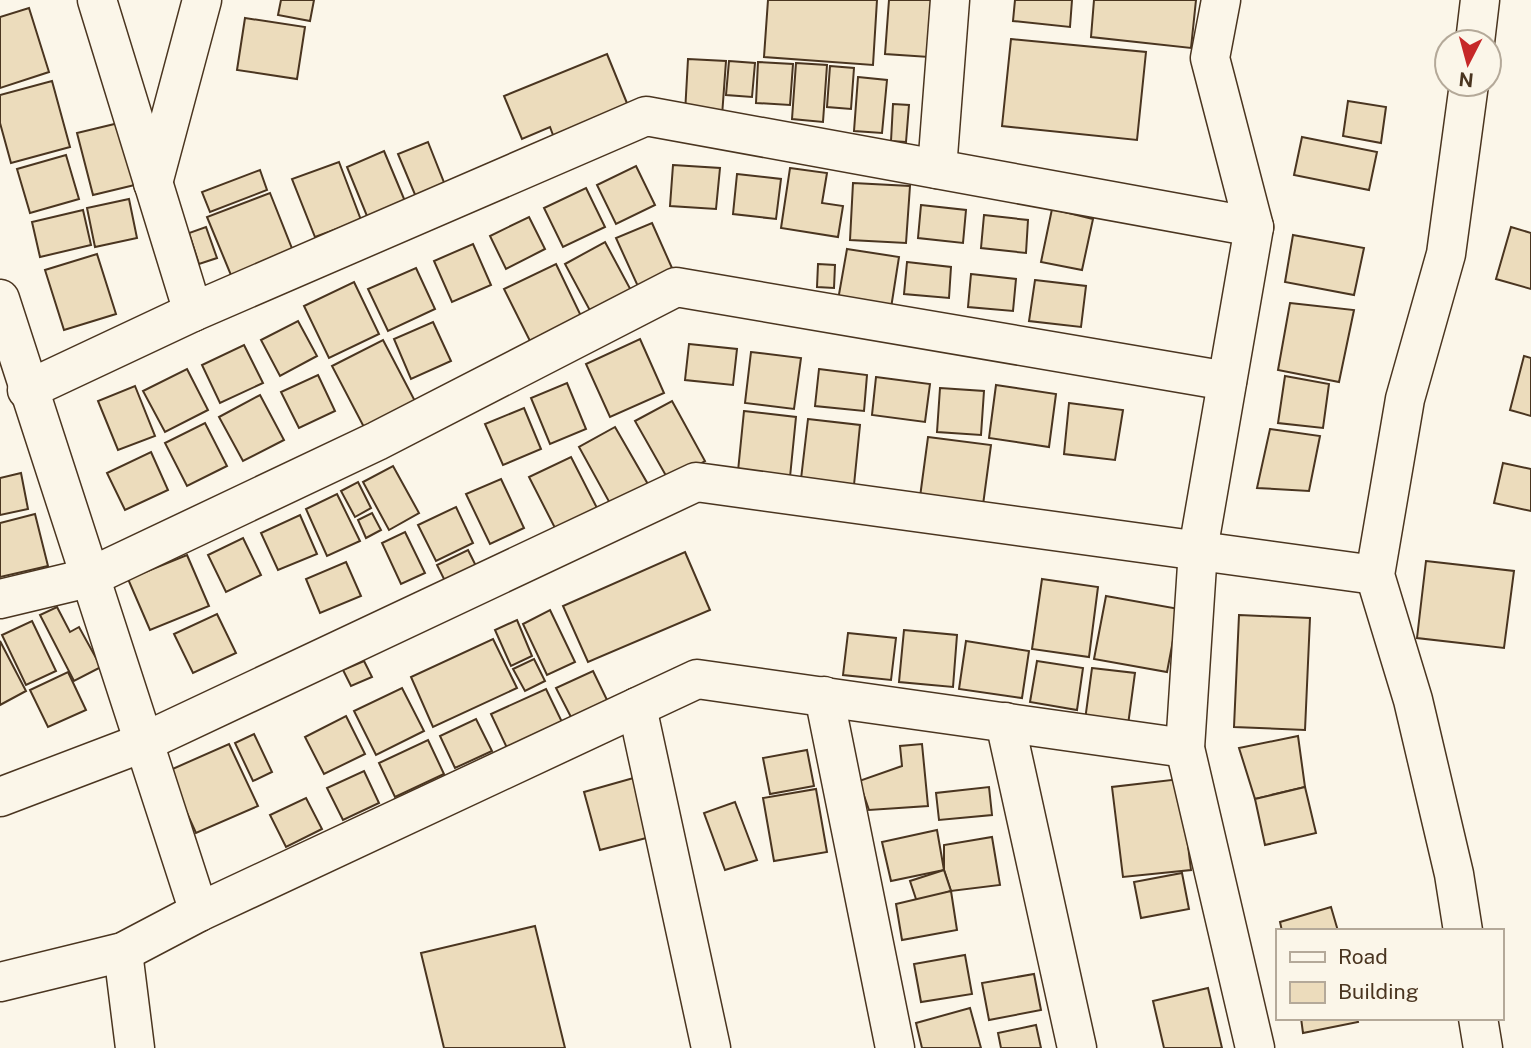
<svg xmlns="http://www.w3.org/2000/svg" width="1531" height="1048" viewBox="0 0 1531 1048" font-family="'Public Sans',sans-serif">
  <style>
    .building { fill: #ecdcbc; stroke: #4a3520; stroke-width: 2 }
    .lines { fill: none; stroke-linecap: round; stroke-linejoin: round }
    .street-casing { stroke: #4a3520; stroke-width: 41 }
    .street { stroke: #fbf6e9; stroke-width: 38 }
  </style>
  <rect width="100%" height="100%" fill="#fbf6e9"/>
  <g class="building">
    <polygon points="281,0 314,0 310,21 278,15"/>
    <polygon points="768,0 877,0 873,65 764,57"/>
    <polygon points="889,0 934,0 929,57 885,54"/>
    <polygon points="1015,0 1072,0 1070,27 1013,21"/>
    <polygon points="1094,0 1196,0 1191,48 1091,37"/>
    <polygon points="29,8 49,72 0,88 0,17"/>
    <polygon points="245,18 305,27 297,79 237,70"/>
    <polygon points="1011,39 1146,52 1137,140 1002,126"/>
    <polygon points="607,54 631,113 556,143 550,127 522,139 504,96"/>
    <polygon points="688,59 726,61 722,116 685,113"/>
    <polygon points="729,61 755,63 752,97 726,95"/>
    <polygon points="758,62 793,64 790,105 756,103"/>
    <polygon points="796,63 827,65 823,122 792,119"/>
    <polygon points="830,66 854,68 851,109 827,107"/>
    <polygon points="858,77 887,80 882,133 854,131"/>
    <polygon points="52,81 70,147 11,163 0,123 0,95"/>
    <polygon points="1348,101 1386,107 1381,143 1343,136"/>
    <polygon points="893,104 909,105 906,142 891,141"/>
    <polygon points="127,121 143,183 93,195 77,133"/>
    <polygon points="1302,137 1377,152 1369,190 1294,175"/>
    <polygon points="428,142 445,185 416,197 398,154"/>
    <polygon points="384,151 407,206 369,221 347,167"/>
    <polygon points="66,155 79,199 30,213 17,169"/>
    <polygon points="339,162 361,220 315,237 292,179"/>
    <polygon points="673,165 720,168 716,209 670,206"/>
    <polygon points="636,166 655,205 616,224 597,185"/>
    <polygon points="790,168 827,173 822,203 843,206 838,237 781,228"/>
    <polygon points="260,170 267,190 210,212 202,192"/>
    <polygon points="737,174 781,179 776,219 733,214"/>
    <polygon points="853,183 910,186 906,243 850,240"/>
    <polygon points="586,188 605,227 563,247 544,208"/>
    <polygon points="270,193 295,256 233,280 207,217"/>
    <polygon points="129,199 137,238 95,247 87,208"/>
    <polygon points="921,205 966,210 963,243 918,238"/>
    <polygon points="1052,209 1093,219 1082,270 1041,262"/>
    <polygon points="83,210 91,245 40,257 32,222"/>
    <polygon points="984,215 1028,220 1026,253 981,248"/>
    <polygon points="529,217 545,249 506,269 490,236"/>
    <polygon points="652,223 676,277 641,293 616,238"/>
    <polygon points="206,227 217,258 199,264 189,233"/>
    <polygon points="1511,227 1531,233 1531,289 1496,279"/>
    <polygon points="1293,235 1364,248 1354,295 1285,282"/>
    <polygon points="605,242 634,296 594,318 565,264"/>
    <polygon points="473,244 491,285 452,302 434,261"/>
    <polygon points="847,249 899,257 891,308 838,300"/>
    <polygon points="97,254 116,314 64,330 45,270"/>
    <polygon points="907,262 951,267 949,298 904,294"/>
    <polygon points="556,264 581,316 530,341 504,289"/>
    <polygon points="818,264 835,265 834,288 817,287"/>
    <polygon points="416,268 435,309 388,331 368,289"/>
    <polygon points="971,274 1016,279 1013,311 968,307"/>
    <polygon points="1035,280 1086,286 1081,327 1029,321"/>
    <polygon points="354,282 379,334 329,358 304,306"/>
    <polygon points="1290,303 1354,310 1339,382 1278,370"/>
    <polygon points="298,321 317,356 280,376 261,340"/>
    <polygon points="433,322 451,361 411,379 394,339"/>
    <polygon points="640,339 664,393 610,417 586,364"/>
    <polygon points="383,340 417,405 366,431 332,366"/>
    <polygon points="689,344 737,349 733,385 685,380"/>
    <polygon points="244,345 263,383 220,403 202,365"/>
    <polygon points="751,352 801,358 794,409 745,403"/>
    <polygon points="1524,356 1531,358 1531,416 1510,410"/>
    <polygon points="187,369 208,410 165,432 143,391"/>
    <polygon points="819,369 867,375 864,411 815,406"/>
    <polygon points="318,375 335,411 299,428 281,392"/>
    <polygon points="1285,376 1329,384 1323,428 1278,423"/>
    <polygon points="876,377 930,384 925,422 872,415"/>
    <polygon points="567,383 586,429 550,444 531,398"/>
    <polygon points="996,385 1056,394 1049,447 989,438"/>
    <polygon points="135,386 155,436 118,450 98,401"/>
    <polygon points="940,388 984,391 981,435 937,432"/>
    <polygon points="260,395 284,440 243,461 219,417"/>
    <polygon points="672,401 705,461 669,481 635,421"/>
    <polygon points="1069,403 1123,410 1115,460 1064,454"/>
    <polygon points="524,408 541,449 503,465 485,424"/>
    <polygon points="744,411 796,417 790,477 738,471"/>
    <polygon points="808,419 860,425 854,485 801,479"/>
    <polygon points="205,423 227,466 187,486 165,443"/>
    <polygon points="615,427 649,486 612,507 579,447"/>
    <polygon points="1270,429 1320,436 1309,491 1257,488"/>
    <polygon points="928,437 991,445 983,505 920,497"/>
    <polygon points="151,452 168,490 125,510 107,473"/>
    <polygon points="571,457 597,508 555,528 529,477"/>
    <polygon points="1503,463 1531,469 1531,511 1494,503"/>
    <polygon points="393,466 419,513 389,530 363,482"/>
    <polygon points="21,473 28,509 0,515 0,478"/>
    <polygon points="501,479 524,528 490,544 466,494"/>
    <polygon points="358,482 371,508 355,517 341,491"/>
    <polygon points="337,494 360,541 327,556 306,509"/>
    <polygon points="456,507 473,543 436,561 418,525"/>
    <polygon points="372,513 381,530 366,538 358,520"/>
    <polygon points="35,514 48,566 0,577 0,523"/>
    <polygon points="300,515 317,554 278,570 261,533"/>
    <polygon points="405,532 425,573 401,584 382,543"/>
    <polygon points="243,538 261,575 226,592 208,555"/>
    <polygon points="468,550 480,574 449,589 437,565"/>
    <polygon points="685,552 710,610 588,662 563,606"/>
    <polygon points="187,555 209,606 150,630 128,579"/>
    <polygon points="1426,561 1514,571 1504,648 1417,638"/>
    <polygon points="346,562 361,596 320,613 306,579"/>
    <polygon points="1042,579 1098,587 1089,657 1032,649"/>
    <polygon points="1106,596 1179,609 1167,672 1094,659"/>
    <polygon points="57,607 70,632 79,627 101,667 74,681 40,615"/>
    <polygon points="550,610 575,662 547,675 523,624"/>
    <polygon points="217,614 236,653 193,673 174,634"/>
    <polygon points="1239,615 1310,618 1305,730 1234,727"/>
    <polygon points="517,620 532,656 511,666 495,630"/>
    <polygon points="32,621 56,671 26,685 2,635"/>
    <polygon points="904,630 957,635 953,687 899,682"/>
    <polygon points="848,633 896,638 891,680 843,675"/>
    <polygon points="493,639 517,688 433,727 411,677"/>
    <polygon points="0,641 26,691 0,705"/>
    <polygon points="966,641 1029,651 1022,698 959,689"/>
    <polygon points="534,659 545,681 525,691 513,669"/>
    <polygon points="364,661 372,677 351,686 343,670"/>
    <polygon points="1037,661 1083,668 1077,710 1030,702"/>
    <polygon points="1092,668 1135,673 1128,725 1085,720"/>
    <polygon points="593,671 608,702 572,719 556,688"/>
    <polygon points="68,672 86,710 48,727 30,690"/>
    <polygon points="402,688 424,731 376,755 354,711"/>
    <polygon points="546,689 562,722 507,748 491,714"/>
    <polygon points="346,716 365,754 324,774 305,737"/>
    <polygon points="476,719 492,751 455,768 440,736"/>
    <polygon points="254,734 272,772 253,781 235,743"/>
    <polygon points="1298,736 1305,787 1255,799 1239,748"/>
    <polygon points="428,740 444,774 395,797 379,763"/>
    <polygon points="229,744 258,806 196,833 168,771"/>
    <polygon points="922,744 928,806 869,810 859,781 902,766 900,746"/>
    <polygon points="807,750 814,786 770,794 763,758"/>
    <polygon points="364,771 379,803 343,820 327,788"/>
    <polygon points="637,777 654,836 600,850 584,792"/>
    <polygon points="1180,779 1191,870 1123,877 1112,787"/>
    <polygon points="989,787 992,815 939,820 936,793"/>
    <polygon points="1305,787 1316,833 1265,845 1255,799"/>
    <polygon points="816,789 827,852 774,861 763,798"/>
    <polygon points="306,798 322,829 286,847 270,815"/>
    <polygon points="735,802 757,860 725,870 704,813"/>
    <polygon points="937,830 944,870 891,881 882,842"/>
    <polygon points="992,837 1000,885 951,891 944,870 944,845"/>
    <polygon points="944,870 951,891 917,902 910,881"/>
    <polygon points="1182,873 1189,909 1141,918 1134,882"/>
    <polygon points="951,891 957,930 902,940 896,904"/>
    <polygon points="1331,907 1338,931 1282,931 1280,922"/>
    <polygon points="535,926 565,1048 444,1048 421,953"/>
    <polygon points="965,955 972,994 921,1002 914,964"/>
    <polygon points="1034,974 1041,1010 989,1020 982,983"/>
    <polygon points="1208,988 1222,1048 1164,1048 1153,1001"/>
    <polygon points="970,1008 981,1048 922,1048 916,1023"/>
    <polygon points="1301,1018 1357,1018 1358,1022 1303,1033"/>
    <polygon points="1036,1025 1041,1048 1001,1048 998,1033"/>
  </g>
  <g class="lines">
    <g class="street-casing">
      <g id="street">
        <polyline points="97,0 193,312"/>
        <polyline points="1221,0 1210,58 1254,227 1198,550 1185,748 1255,1048"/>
        <polyline points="1475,42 1480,0"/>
        <polyline points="937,169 950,0"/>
        <polyline points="153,183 202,0"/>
        <polyline points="0,299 199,912"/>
        <polyline points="27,390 193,312 646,116 1254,227"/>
        <polyline points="0,599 88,578 377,441 676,287 1227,381"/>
        <polyline points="824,696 895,1048"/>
        <polyline points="637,707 711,1048"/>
        <polyline points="1005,722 1077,1048"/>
        <polyline points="0,797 142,743 696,482 1375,575"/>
        <polyline points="1463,931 1454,874 1413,700 1375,575 1405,399 1446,254 1469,84"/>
        <polyline points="123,952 135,1048"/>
        <polyline points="0,982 123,952 199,912 697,679 1185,748"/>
        <polyline points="1478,1018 1483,1048"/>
      </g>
    </g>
    <use href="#street" class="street"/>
  </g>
  <rect x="1276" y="929" width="228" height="91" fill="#fbf6e9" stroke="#b4a999" stroke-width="2"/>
  <rect x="1290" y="952" width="35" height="10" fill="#fbf6e9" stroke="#b4a999" stroke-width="2"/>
  <text x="1338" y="964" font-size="21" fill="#4a3520">Road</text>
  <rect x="1290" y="982" width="35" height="21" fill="#ecdcbc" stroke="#b4a999" stroke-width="2"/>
  <text x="1338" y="999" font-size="21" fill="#4a3520">Building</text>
  <g transform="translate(1468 63) rotate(186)"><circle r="33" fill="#fbf6e9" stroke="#b4a999" stroke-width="2"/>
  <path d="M0-5L12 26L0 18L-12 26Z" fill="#c62828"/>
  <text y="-10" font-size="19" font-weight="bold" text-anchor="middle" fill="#4a3520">N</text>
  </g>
</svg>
